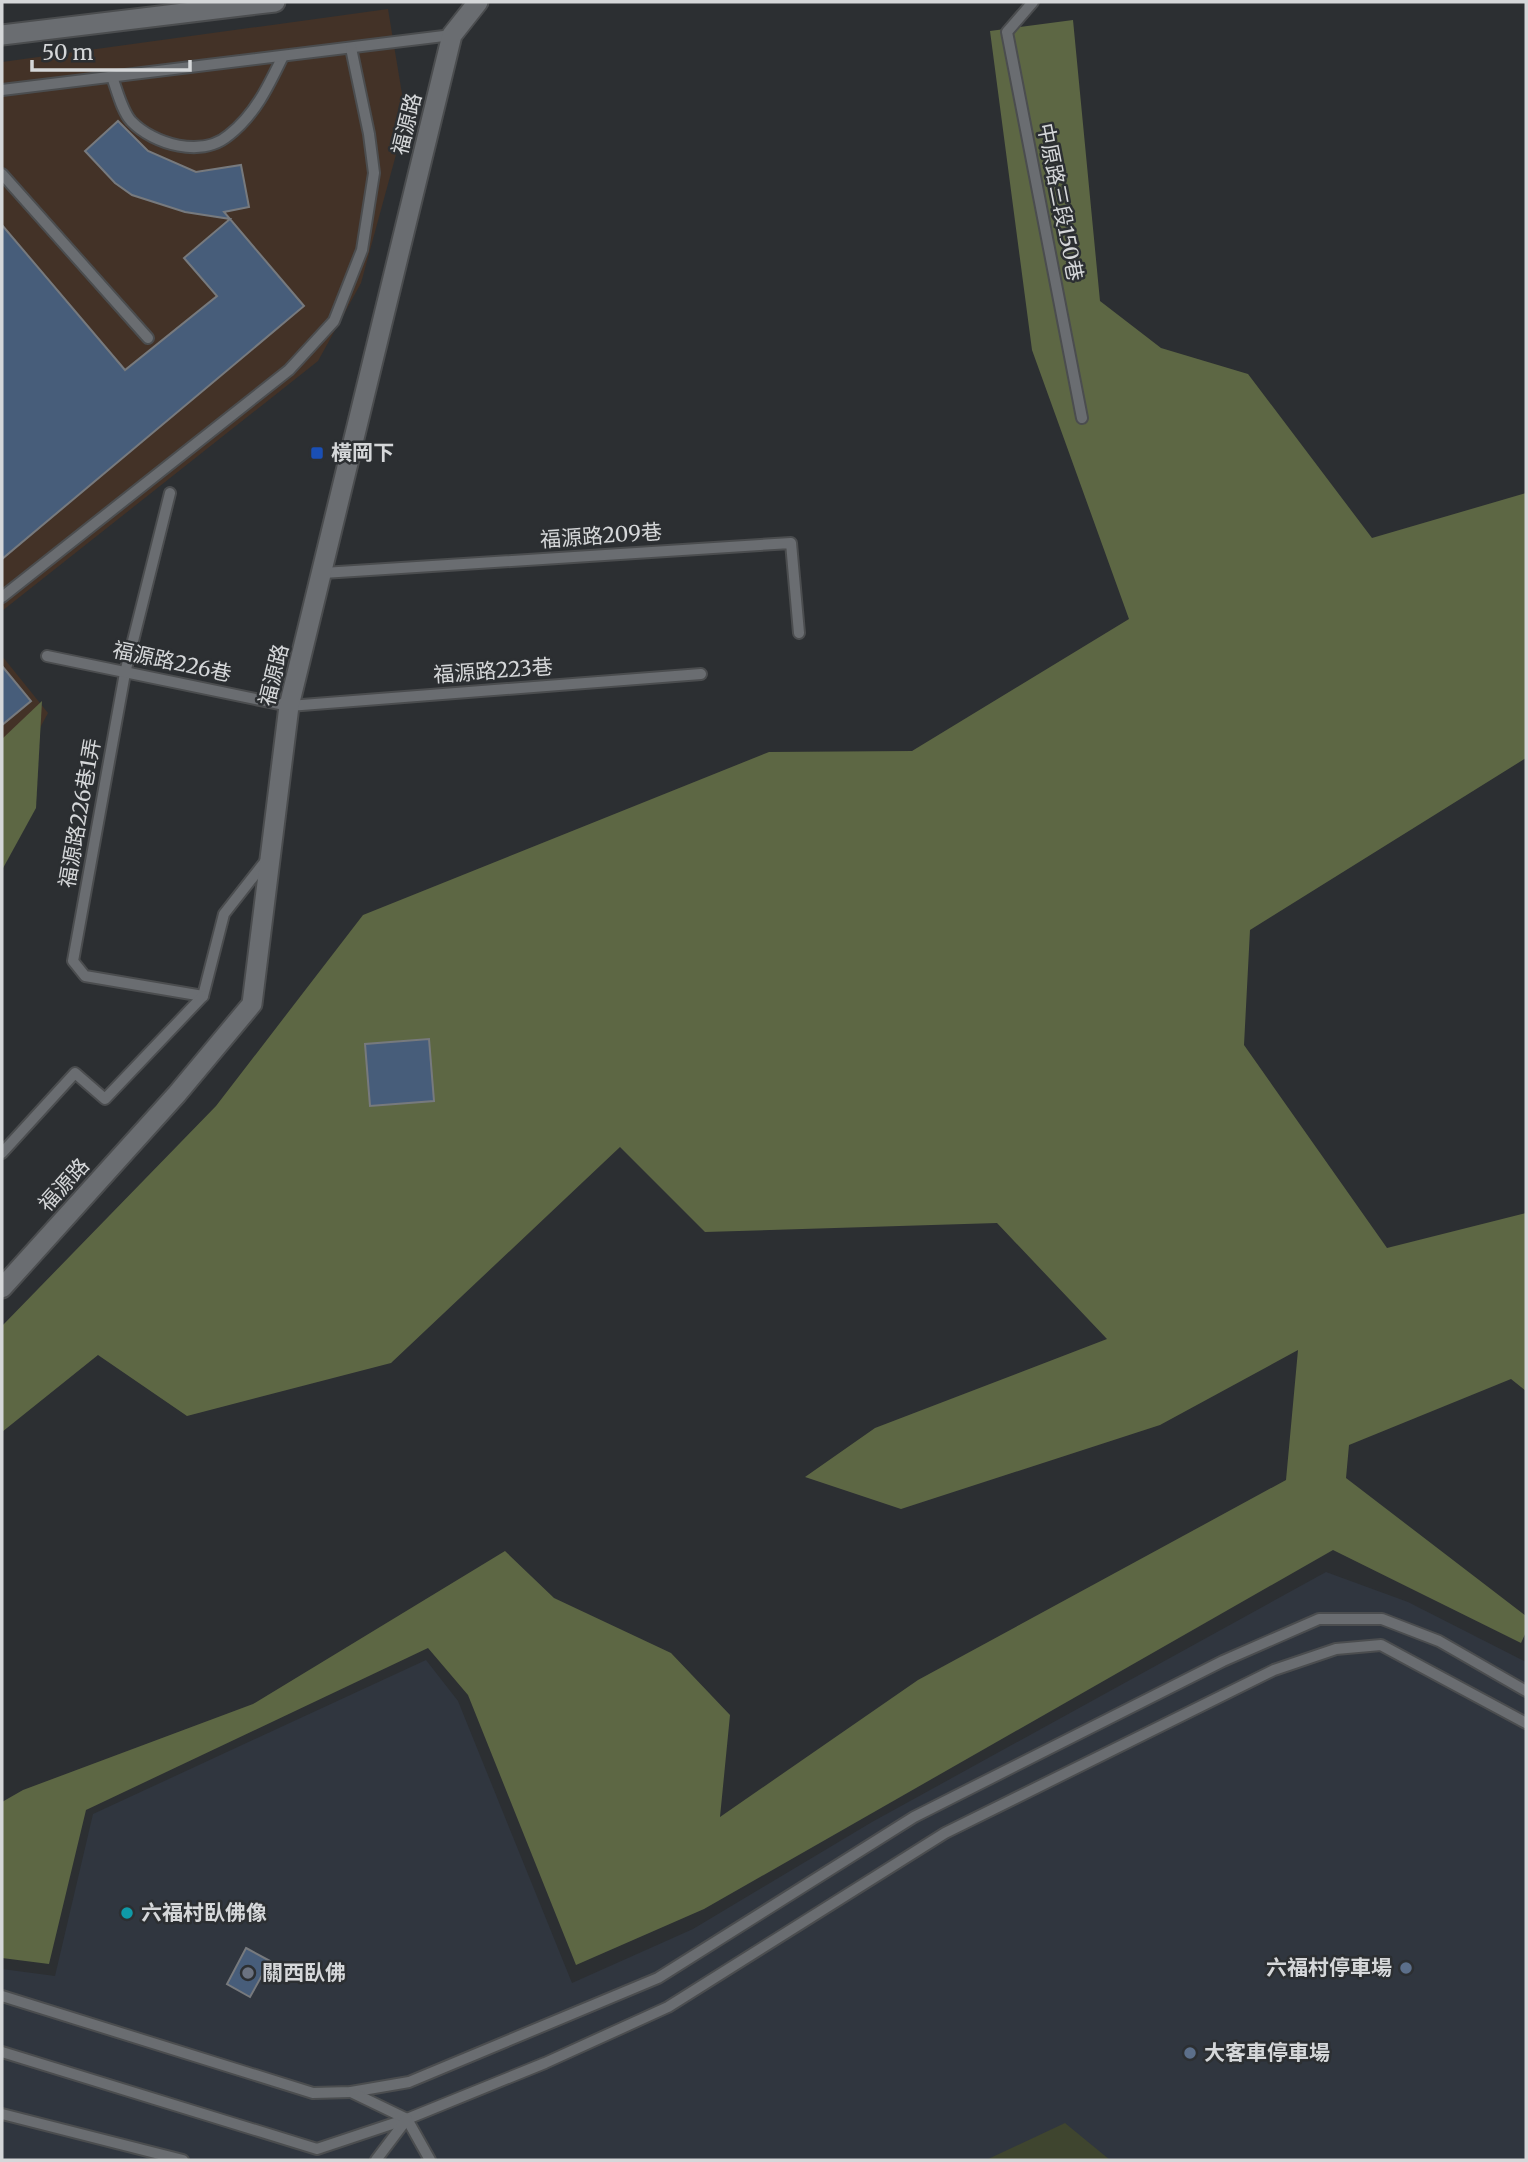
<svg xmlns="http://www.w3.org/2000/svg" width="1528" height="2162" viewBox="0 0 1528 2162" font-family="Merriweather,'Noto Sans TC',serif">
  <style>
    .built { fill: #30363f }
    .industrial { fill: #433227 }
    .green { fill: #3f452f }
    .forest { fill: #5d6744 }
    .building { fill: #475d7a; stroke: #777a7e; stroke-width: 2 }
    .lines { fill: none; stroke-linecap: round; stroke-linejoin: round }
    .service-casing { stroke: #4b4d4f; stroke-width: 14 }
    .minor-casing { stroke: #4b4d4f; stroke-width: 23 }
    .tertiary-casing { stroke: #4b4d4f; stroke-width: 23 }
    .service { stroke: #6a6d71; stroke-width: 10 }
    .minor { stroke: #6a6d71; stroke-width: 19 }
    .tertiary { stroke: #6a6d71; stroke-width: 19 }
    .transit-dot { fill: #1a4fb4; stroke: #2c2f32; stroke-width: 2.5 }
    .culture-dot { fill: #0f9aa8; stroke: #2c2f32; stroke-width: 2.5 }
    .service-dot { fill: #5c6f8a; stroke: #2c2f32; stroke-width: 2.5 }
    .worship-dot { fill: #6b7280; stroke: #2c2f32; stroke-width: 2.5 }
    .labels { text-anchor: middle; stroke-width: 5; stroke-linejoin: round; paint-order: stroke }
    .street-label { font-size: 21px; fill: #d5d7d9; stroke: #2c2f32 }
    .poi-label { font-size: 21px; font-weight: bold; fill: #d5d7d9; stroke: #2c2f32; text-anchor: start }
  </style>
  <rect width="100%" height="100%" fill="#2c2f32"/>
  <polygon class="built" points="1326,1572 1408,1602 1526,1662 1526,2160 2,2160 2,1969 55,1976 93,1814 426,1660 458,1701 572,1983 693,1929 872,1822"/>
  <g class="industrial">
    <polygon points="388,9 406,118 361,283 318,361 2,611 2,62"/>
    <polygon points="2,656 48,713 2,799"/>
  </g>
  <polygon class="green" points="1065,2123 1110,2160 986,2160"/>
  <g class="forest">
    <polygon points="1073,20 1100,301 1161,348 1248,374 1372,538 1526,493 1526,758 1250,930 1244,1045 1387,1248 1526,1213 1526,1391 1511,1379 1349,1445 1346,1478 1526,1616 1526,1632 1521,1643 1333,1550 704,1909 576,1965 468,1695 428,1648 86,1810 49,1964 2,1958 2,1802 23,1790 253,1704 505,1551 554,1598 671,1653 730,1715 720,1817 918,1680 1286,1480 1298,1350 1160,1425 901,1509 805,1477 875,1428 1107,1339 997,1223 705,1232 620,1147 391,1363 187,1416 98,1355 2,1432 2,1326 216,1106 363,915 769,752 912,751 1129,619 1032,350 990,31"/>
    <polygon points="42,701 36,808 2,870 2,739"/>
  </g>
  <g class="building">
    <polygon points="118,121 148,151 196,172 241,165 249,207 224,212 304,306 2,559 2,225 125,370 217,296 184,258 230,219 185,212 132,195 115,183 85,151"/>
    <polygon points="2,666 31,701 2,725"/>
    <polygon points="429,1039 434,1101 370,1106 365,1044"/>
    <polygon points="246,1948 270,1961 250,1997 227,1984"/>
  </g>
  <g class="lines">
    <g class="service-casing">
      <g id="service">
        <polyline points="1033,2 1007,32 1082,418"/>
        <path d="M112,77C117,90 122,111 131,121C154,145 202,158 229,135C255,115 269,85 283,56"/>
        <polyline points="2,90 452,35"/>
        <polyline points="2,174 148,338"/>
        <polyline points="170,493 125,673 73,961 85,976 203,996 224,914 268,858"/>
        <polyline points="323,573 791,543 799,633"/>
        <polyline points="2,597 289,370 334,321 362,250 374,173 369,134 351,48"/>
        <polyline points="47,656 289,706 701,674"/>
        <polyline points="2,1153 75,1073 105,1099 203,996"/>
        <polyline points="2,1996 313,2093 351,2092 409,2082 658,1978 914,1817 1223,1661 1319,1619 1382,1619 1439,1641 1526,1691"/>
        <polyline points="2,2052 317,2149 407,2119 545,2063 668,2007 945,1833 1274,1670 1336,1649 1381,1645 1526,1723"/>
        <polyline points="351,2092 407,2119 430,2160"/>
        <polyline points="2,2114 183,2160"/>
        <polyline points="376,2160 407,2119"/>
      </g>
    </g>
    <g class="minor-casing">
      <polyline id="minor" points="2,35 275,2"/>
    </g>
    <g class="tertiary-casing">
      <polyline id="tertiary" points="2,1288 177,1094 252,1004 289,706 452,35 478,2"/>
    </g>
    <use href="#service" class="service"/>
    <use href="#minor" class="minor"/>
    <use href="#tertiary" class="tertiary"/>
  </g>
  <rect class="transit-dot" x="310" y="446" width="14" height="14" rx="3.5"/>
  <circle class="culture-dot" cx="127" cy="1913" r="7"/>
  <g class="service-dot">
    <circle cx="1406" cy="1968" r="7"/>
    <circle cx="1190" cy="2053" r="7"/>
  </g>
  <circle class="worship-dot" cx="248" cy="1973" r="7"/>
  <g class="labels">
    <g class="street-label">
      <text transform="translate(407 124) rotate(-76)" y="7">福源路</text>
      <text transform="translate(1060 202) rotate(79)" y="7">中原路三段150巷</text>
      <text transform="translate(601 536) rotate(-4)" y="7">福源路209巷</text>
      <text transform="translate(172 662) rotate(12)" y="7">福源路226巷</text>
      <text transform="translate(493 671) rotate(-4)" y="7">福源路223巷</text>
      <text transform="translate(274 675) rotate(-76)" y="7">福源路</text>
      <text transform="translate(80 813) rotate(-80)" y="7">福源路226巷1弄</text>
      <text transform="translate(64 1185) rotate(-48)" y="7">福源路</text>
    </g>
    <g class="poi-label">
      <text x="331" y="460">橫岡下</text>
      <text x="141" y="1920">六福村臥佛像</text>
      <text x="1392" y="1975" text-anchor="end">六福村停車場</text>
      <text x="262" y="1980">關西臥佛</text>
      <text x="1204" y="2060">大客車停車場</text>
    </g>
  </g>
  <rect width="1528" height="2162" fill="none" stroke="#d5d7d9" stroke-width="7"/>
  <path d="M32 60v10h158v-10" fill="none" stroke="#d5d7d9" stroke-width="3.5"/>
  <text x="42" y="60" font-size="21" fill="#d5d7d9" stroke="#2c2f32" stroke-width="5" paint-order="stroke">50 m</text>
</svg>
